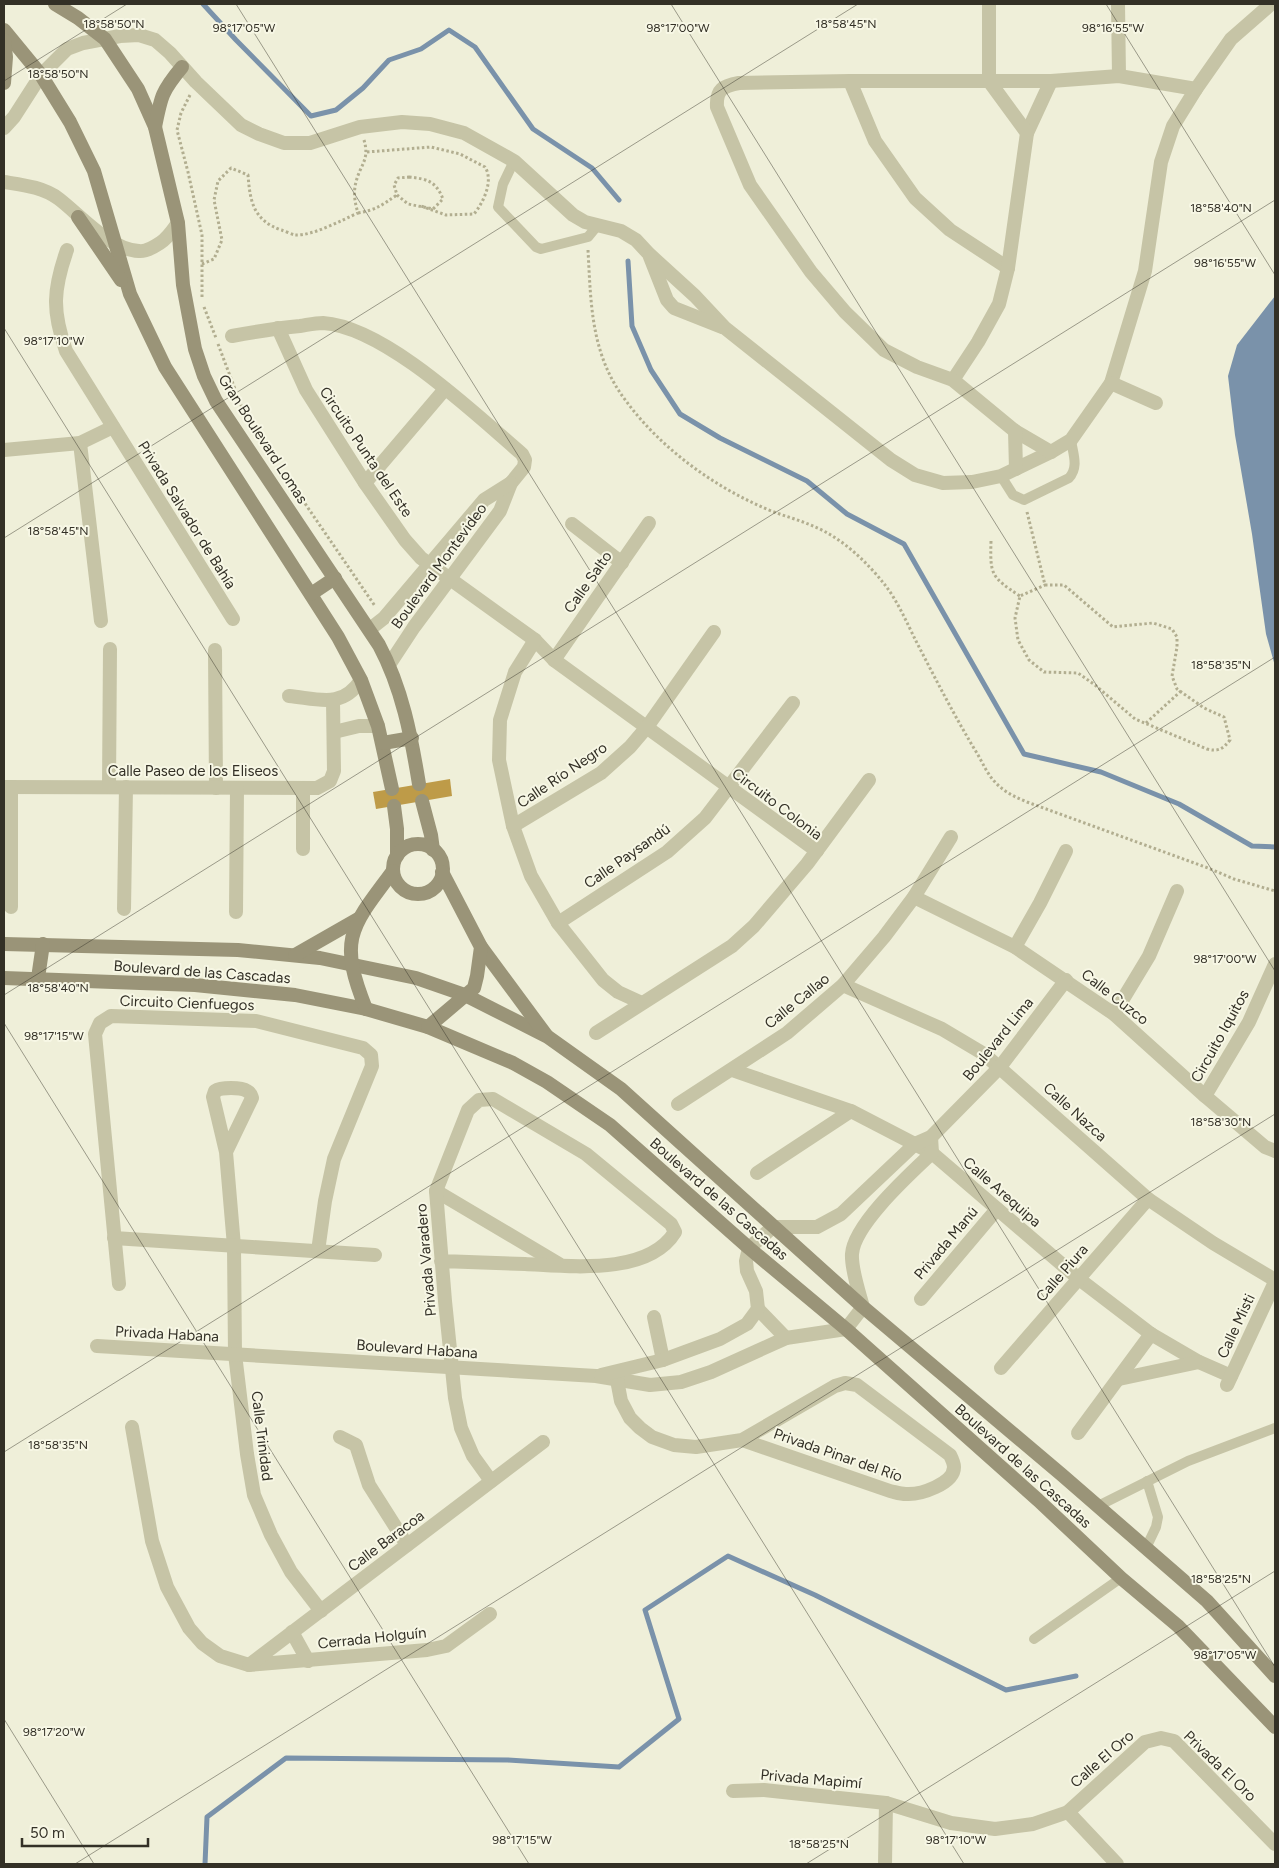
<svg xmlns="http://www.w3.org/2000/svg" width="1279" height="1868" viewBox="0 0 1279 1868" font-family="Figtree,sans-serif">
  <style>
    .water { fill: #7a92aa }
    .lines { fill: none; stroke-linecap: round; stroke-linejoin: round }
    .stream { stroke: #7a92aa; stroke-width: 5 }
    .building { fill: #be9b48 }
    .path { stroke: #b2ae90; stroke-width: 3; stroke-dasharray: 2.5 2.5; stroke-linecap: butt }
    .service { stroke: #c6c4a6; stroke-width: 10 }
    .minor { stroke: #c6c4a6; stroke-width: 14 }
    .secondary { stroke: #9a9478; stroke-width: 14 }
    .ticks { fill: none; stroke: #333026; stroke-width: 1; stroke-opacity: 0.45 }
    .labels { text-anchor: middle; stroke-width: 4; stroke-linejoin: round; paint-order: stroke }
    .street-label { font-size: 15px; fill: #333026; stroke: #f7f7e5 }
    .ticks-label { font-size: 12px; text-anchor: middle; fill: #333026; stroke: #f7f7e5; stroke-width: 4; stroke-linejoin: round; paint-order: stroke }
  </style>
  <rect width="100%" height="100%" fill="#efefd9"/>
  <polygon class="water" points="1275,296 1275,666 1266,634 1252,534 1235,435 1228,376 1237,345"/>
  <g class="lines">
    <g class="stream">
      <polyline points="203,4 236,40 311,116 336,110 363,88 389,60 421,49 449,30 475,47 533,129 592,168 619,200"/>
      <polyline points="628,261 632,326 651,370 680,414 720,438 807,481 847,514 904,544 1024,754 1101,772 1179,804 1252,846 1275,847"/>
      <polyline points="205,1864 207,1817 286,1758 508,1760 619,1767 679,1719 645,1610 728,1556 815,1595 1006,1690 1076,1676"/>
    </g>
  </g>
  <polygon class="building" points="450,779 452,796 376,809 373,792"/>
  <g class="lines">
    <g class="path">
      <polyline points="190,95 181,113 177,130 188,172 202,235 202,299"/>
      <path d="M367,152L431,147L460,154L485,167C494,181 483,203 474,214L446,215L421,206"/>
      <path d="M409,177C427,179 436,181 443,199L433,209L408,204L397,195L394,185L398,178Z"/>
      <path d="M358,213C376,210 382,205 397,195"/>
      <path d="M588,250C591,306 591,355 626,401C660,447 710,484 762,507C779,515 798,519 815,527C842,538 867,562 885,585C897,600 907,623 916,641C935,678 954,715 975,750C982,761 987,774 995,782C1004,792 1015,797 1027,802L1208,868L1234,879L1275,891"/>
      <path d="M202,264L214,259L222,240L214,200L218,181L231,168L248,175C250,201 253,220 281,230C285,231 291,234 295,235C313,236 342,220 358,213C355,203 353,193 356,182C360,165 370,160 364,140"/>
      <polyline points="204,307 216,338"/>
      <polyline points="218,344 244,413"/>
      <polyline points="291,483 375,606"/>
      <polyline points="1027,512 1045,585"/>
      <path d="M991,541C990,575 991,577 1020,596"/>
      <path d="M1045,585H1064L1113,627L1153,623L1172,629L1177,637V647L1172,676L1177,689L1204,708L1224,717L1230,740C1223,749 1218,752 1207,749L1135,719L1095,685L1078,673L1044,672L1029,660L1018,640L1015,618L1020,596Z"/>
      <polyline points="1146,723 1181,691"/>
    </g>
    <g class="service">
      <polyline points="514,161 503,184 498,207 536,247 541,249 588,237 597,226"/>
      <path d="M1001,476L1013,495L1024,500L1069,478C1079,467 1073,454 1071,440"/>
      <polyline points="1098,1506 1188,1461 1275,1428"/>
      <polyline points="1146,1548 1156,1527 1158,1517 1147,1481"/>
      <polyline points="1034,1639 1121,1578"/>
    </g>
    <g class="minor">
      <polyline points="1118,4 1119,76"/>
      <polyline points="850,81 875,141 915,198 950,230 1008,268"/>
      <polyline points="4,128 14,117 41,75 67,49 83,43 120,36 139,35 155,40 170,53 196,82 241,125 259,134 284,143 310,143 360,127 402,122 430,124 464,133 514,161 573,215 585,222 621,231 636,240 649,254 695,296 725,328 891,460 915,475 943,483 972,482 1001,476 1051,452 1071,440 1111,383 1145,271 1161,162 1173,126 1196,89 1231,39 1271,4"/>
      <polyline points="1027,133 1051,81"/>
      <path d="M4,182C23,185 43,187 59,199C80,215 110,250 139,251C146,252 154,247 160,243C167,239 173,230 178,223"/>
      <path d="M67,250C53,290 52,311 66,351L233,619"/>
      <polyline points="650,257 667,300 674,308 722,327"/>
      <polyline points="278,328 306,390 365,483 405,540 421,558 535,640 554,660 817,851"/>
      <path d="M232,336C254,332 277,328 300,326C307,325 315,323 323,323C385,327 475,414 522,454L525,460L524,467L511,483L500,511L414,627L389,665"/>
      <polyline points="953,380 978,342 999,304 1008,268 1027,133 989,81 989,4"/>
      <polyline points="1111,383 1156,403"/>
      <polyline points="1015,431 1051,452"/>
      <polyline points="80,443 101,621"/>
      <polyline points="4,450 80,443 113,427"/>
      <path d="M1016,469L1015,431L953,380L917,367L884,350L845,312L811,272L750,185L717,107C716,89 723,86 739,83L850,81H1051L1119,76L1196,89"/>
      <polyline points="365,483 445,389"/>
      <polyline points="572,524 622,563"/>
      <polyline points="370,629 384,618 484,500 511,483"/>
      <polyline points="535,640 515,672 500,720 499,760 513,826 531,876 558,923 603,980 618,992 642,1003"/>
      <polyline points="215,650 216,788"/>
      <polyline points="554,660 649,523"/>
      <path d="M289,696C319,699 342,709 361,680"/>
      <polyline points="334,732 359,726 378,726"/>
      <polyline points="4,787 317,788 330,781 334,771 333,701"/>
      <polyline points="109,787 110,649"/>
      <polyline points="513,826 601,773 630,747 647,727 714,632"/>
      <polyline points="303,849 303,788"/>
      <polyline points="914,897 1015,947 1114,1014 1205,1096 1265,1147 1275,1151"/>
      <polyline points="11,907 11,787"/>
      <polyline points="124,909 126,787"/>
      <polyline points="236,912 237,788"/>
      <polyline points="558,923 667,852 705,818 793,703"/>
      <polyline points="1015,947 1040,903 1066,851"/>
      <polyline points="843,985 942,1029 984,1054 1148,1199 1213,1243 1275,1280"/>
      <polyline points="1114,1014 1149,956 1177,891"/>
      <polyline points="596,1033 732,946 754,926 807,864 869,780"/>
      <polyline points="732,1070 851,1111 932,1153 1079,1279 1151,1334 1199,1362 1231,1376"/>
      <polyline points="1205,1096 1249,1022 1275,964"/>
      <polyline points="678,1104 787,1033 843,985 884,937 914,897 951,837"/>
      <path d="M226,1152L252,1098C251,1095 251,1093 247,1091C241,1087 221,1087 215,1091L213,1097L226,1152L234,1246L235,1354L247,1454L254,1495L271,1535L291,1572L321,1611"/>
      <polyline points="757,1173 851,1111"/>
      <polyline points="436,1191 559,1264"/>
      <polyline points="114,1238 375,1255"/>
      <path d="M441,1261C469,1262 497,1263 525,1264C569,1266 648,1276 675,1232L671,1224L586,1154L493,1099L479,1100L468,1110L436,1191L445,1301L455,1398L461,1428L473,1456L491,1481"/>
      <polyline points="119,1284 95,1034 100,1023 111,1016 256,1021 363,1048 371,1055 372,1066 334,1159 325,1201 318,1251"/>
      <polyline points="921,1299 997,1209"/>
      <polyline points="758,1309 786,1338"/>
      <polyline points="654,1317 663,1360"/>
      <path d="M97,1346L596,1376L650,1385L681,1382L711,1372L786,1338L846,1329L863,1307C859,1292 851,1269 852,1254C854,1224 911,1173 932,1153L931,1137"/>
      <polyline points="1001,1368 1148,1199"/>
      <path d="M617,1372V1380L621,1401L630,1418L640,1428L652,1437L674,1445L696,1447L742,1440L835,1386L845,1383L857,1385L950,1455C952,1459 954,1463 954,1467C954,1484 920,1495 906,1494C900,1494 895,1492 890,1491L742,1440"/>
      <polyline points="601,1375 663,1360 720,1339 747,1324 758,1309 756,1291 747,1271 746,1261 749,1248 773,1227 817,1227 841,1214 915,1144 931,1137 1000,1067 1066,980"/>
      <polyline points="1119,1379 1199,1362"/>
      <polyline points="1227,1385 1275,1282"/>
      <polyline points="132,1427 152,1541 167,1587 189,1628 202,1643 220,1656 249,1665 427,1650 446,1646 490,1614"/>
      <polyline points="1078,1433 1151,1334"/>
      <polyline points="340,1437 356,1445 369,1485 407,1545"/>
      <polyline points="292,1632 308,1661"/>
      <polyline points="249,1665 543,1442"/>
      <polyline points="733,1791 764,1790 886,1803 951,1823 995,1829 1033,1824 1068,1812 1145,1742 1161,1738 1174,1741 1275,1844"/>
      <polyline points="1068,1812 1117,1864"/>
      <polyline points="885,1864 886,1803"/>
    </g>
    <g class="secondary">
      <path d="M55,4L78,18L105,39L138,89L155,127L178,223L183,285L195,349L204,376L216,401L379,645C402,688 411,735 419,784"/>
      <polyline points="4,30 41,75 70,122 94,171 130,294 165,367 338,637 361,680 378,726 392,789"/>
      <polyline points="4,40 6,57 4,83"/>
      <path d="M155,127C161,96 162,91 182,67"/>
      <polyline points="78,217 121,280"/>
      <polyline points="311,594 335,578"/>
      <polyline points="383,743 412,738"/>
      <polyline points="422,801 431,835 433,850"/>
      <polyline points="394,806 397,829 397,856"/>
      <circle cx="418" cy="869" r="25"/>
      <polyline points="4,944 238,950 320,958 416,978 465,995 548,1037 621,1089 863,1307 1062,1475 1207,1601 1275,1676"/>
      <polyline points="481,947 546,1035"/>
      <polyline points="295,955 358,919"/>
      <polyline points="4,978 195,985 295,995 366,1009 428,1027 513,1063 547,1082 610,1125 749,1248 846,1329 1038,1500 1121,1578 1178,1626 1275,1727"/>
      <polyline points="38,978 43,944"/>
      <path d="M366,1009C338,939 350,928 393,871"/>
      <polyline points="428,1027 474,988 477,976 481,947 442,872"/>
    </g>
  </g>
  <path class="ticks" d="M236,4L1275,1667M671,4L1275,971M1106,4L1275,275M4,81L127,4M4,328L964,1864M4,538L858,4M4,995L1275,200M4,1023L529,1864M4,1452L1275,657M4,1719L94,1864M75,1864L1275,1114M806,1864L1275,1571"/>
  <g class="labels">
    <g class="street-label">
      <text transform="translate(263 439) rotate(57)" y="5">Gran Boulevard Lomas</text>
      <text transform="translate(366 452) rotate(56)" y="5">Circuito Punta del Este</text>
      <text transform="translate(187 515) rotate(58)" y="5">Privada Salvador de Bahía</text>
      <text transform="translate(439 566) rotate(-54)" y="5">Boulevard Montevideo</text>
      <text transform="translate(588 582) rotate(-55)" y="5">Calle Salto</text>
      <text x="193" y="776">Calle Paseo de los Eliseos</text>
      <text transform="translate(562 775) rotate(-34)" y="5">Calle Río Negro</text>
      <text transform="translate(777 804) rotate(37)" y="5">Circuito Colonia</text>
      <text transform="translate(627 856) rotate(-35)" y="5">Calle Paysandú</text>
      <text transform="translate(202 972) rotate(4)" y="5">Boulevard de las Cascadas</text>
      <text transform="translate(1115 997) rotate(38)" y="5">Calle Cuzco</text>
      <text transform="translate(797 1001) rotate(-39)" y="5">Calle Callao</text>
      <text transform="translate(187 1003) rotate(2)" y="5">Circuito Cienfuegos</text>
      <text transform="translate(1220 1036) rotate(-61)" y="5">Circuito Iquitos</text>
      <text transform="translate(998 1039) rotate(-51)" y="5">Boulevard Lima</text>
      <text transform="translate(1075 1112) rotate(42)" y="5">Calle Nazca</text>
      <text transform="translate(1002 1192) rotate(41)" y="5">Calle Arequipa</text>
      <text transform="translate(719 1199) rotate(41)" y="5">Boulevard de las Cascadas</text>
      <text transform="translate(946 1243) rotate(-50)" y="5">Privada Manú</text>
      <text transform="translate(426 1260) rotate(-95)" y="5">Privada Varadero</text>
      <text transform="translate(1062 1273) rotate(-49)" y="5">Calle Piura</text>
      <text transform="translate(1236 1326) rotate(-65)" y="5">Calle Misti</text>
      <text transform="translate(167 1334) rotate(3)" y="5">Privada Habana</text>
      <text transform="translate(417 1349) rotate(4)" y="5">Boulevard Habana</text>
      <text transform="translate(262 1436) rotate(83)" y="5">Calle Trinidad</text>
      <text transform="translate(838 1455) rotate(19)" y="5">Privada Pinar del Río</text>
      <text transform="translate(1023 1466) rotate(42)" y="5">Boulevard de las Cascadas</text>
      <text transform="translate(386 1541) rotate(-37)" y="5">Calle Baracoa</text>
      <text transform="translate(372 1638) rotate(-6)" y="5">Cerrada Holguín</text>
      <text transform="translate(1102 1759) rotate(-41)" y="5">Calle El Oro</text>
      <text transform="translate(1220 1766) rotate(44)" y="5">Privada El Oro</text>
      <text transform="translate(811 1779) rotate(5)" y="5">Privada Mapimí</text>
    </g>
  </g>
  <g class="ticks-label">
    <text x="114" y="28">18°58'50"N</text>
    <text x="846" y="28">18°58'45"N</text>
    <text x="244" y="32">98°17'05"W</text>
    <text x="678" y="32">98°17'00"W</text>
    <text x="1113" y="32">98°16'55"W</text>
    <text x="58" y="78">18°58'50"N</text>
    <text x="1221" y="212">18°58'40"N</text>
    <text x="1225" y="267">98°16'55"W</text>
    <text x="54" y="345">98°17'10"W</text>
    <text x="58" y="535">18°58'45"N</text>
    <text x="1221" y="669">18°58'35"N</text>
    <text x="1225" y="963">98°17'00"W</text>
    <text x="58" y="992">18°58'40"N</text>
    <text x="54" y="1040">98°17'15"W</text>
    <text x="1221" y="1126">18°58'30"N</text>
    <text x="58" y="1449">18°58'35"N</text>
    <text x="1221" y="1583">18°58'25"N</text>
    <text x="1225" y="1659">98°17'05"W</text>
    <text x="54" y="1736">98°17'20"W</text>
    <text x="522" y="1844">98°17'15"W</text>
    <text x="956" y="1844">98°17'10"W</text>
    <text x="819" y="1848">18°58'25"N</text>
  </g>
  <rect width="1279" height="1868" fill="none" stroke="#333026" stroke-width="10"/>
  <path d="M22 1838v8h126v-8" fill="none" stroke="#333026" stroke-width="2.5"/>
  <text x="30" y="1838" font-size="15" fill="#333026" stroke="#f7f7e5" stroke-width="4" paint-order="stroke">50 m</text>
</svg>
